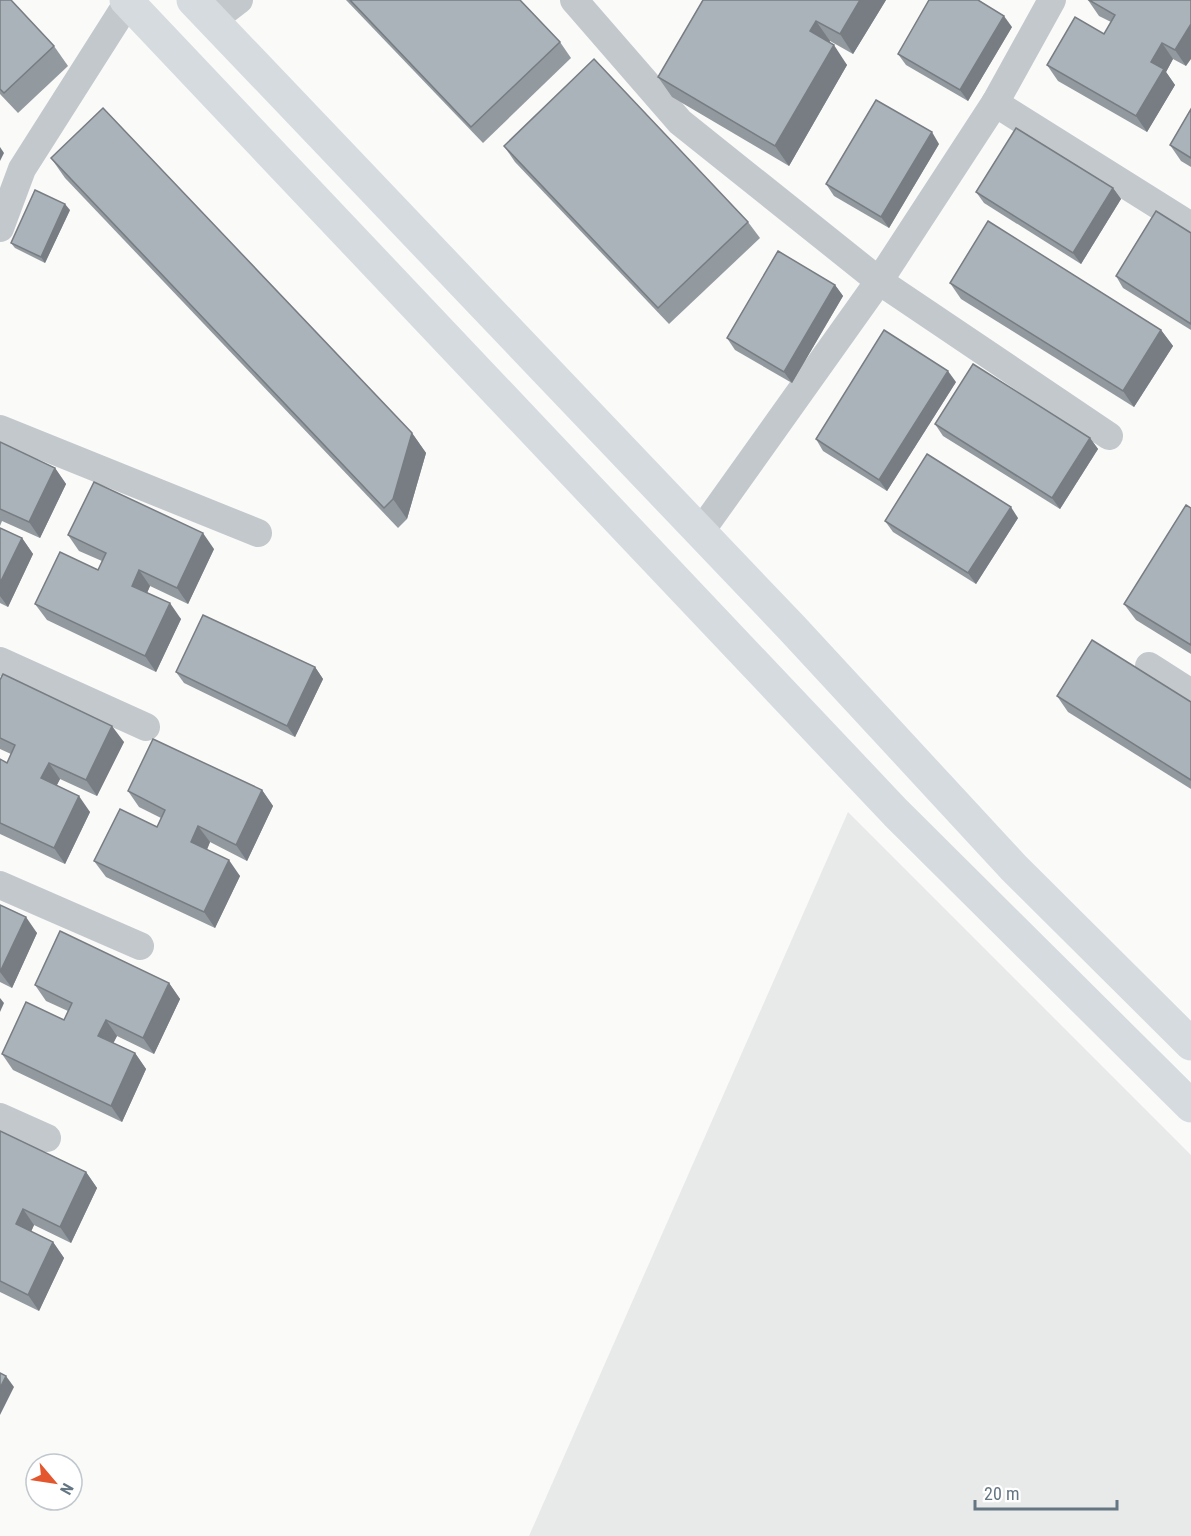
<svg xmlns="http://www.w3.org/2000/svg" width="1191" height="1536" viewBox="0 0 1191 1536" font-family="'Roboto Condensed',sans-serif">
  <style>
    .built { fill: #e8e9e9 }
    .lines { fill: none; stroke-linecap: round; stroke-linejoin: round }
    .lane { stroke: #c3c8cc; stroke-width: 28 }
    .secondary { stroke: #d6dbdf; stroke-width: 33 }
    .wall { fill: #929a9f }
    .shaded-wall { fill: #777d82 }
    .building { fill: #aab3b9; stroke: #777d82; stroke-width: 1.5 }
  </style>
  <rect width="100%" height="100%" fill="#fafaf8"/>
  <polygon class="built" points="848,812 1191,1155 1191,1536 529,1536"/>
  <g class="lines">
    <g class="lane">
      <polyline points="574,0 680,122 879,281 1109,436"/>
      <polyline points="213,20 239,0"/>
      <polyline points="995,103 1052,0"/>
      <polyline points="0,228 22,169 128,2"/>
      <polyline points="0,429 258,533"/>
      <polyline points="701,531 879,281 995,103 1191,226"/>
      <polyline points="0,661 146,727"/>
      <polyline points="1149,666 1191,693"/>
      <polyline points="0,885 140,946"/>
      <polyline points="0,1117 47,1138"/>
    </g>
    <g class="secondary">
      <polyline points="126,0 896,813 1191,1106"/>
      <polyline points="193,0 792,628 1014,868 1191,1044"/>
    </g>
  </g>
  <g class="wall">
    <polygon points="0,0 54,46 68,66 18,113 0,94"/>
    <polygon points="346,0 520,0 560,42 571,58 483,143"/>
    <polygon points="703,0 886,0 853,54 830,41 829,43 847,65 789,166 672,97 658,77"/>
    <polygon points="1088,0 1191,0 1186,66 1173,59 1166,72 1175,85 1147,132 1058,81 1047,65 1104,34 1111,22 1099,16"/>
    <polygon points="1012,27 968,101 906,65 898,54"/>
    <polygon points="1191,109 1191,167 1181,161 1170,145"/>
    <polygon points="939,144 889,228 834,196 826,184"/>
    <polygon points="504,146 748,222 760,238 669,324 515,162"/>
    <polygon points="51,158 412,433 426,453 407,519 398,528 65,178"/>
    <polygon points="1113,188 1121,199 1081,264 984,203 976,192"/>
    <polygon points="70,210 45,263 15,248 11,243"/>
    <polygon points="1191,233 1191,330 1123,288 1116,276"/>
    <polygon points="950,283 1161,330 1173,346 1134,407 961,299"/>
    <polygon points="835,285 843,296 792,383 735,350 727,338"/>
    <polygon points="956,382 887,491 823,451 816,439"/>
    <polygon points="935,424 1090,438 1098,449 1060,509 943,436"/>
    <polygon points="0,442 55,468 66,484 40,538 2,521 0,526"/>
    <polygon points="1191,508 1191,654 1136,620 1124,604"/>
    <polygon points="1018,518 976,584 893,532 885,521"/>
    <polygon points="0,528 22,538 33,554 8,607 0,603"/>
    <polygon points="68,535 214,549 188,604 150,586 147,593 181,619 156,672 47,620 35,604 98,570 102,561 79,551"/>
    <polygon points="315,667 323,679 295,737 184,683 176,672"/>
    <polygon points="0,680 124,742 97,796 60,779 57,785 90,812 65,864 0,834 0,759 7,763 11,754 0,749"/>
    <polygon points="1057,696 1191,702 1191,789 1068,712"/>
    <polygon points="262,790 273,806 247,861 210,842 207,850 240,876 215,928 106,877 94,861 157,827 161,818 139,807 128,791"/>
    <polygon points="0,905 37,933 12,988 0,982"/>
    <polygon points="169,983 180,999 154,1054 117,1036 113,1043 135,1053 146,1069 122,1122 13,1070 2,1054 64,1020 68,1011 46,1001 35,985"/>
    <polygon points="0,1131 86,1172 97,1188 71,1243 34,1225 31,1232 53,1242 64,1258 39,1311 0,1292"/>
  </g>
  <g class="shaded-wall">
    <polygon points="860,0 886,0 853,54 840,34"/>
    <polygon points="1004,16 1012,27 968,101 960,90"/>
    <polygon points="816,21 830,41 824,51 810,31"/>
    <polygon points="1191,24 1191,59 1186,66 1175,50"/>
    <polygon points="1162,43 1173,59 1166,72 1175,85 1147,132 1136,116 1151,62"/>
    <polygon points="834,45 847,65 789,166 775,146"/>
    <polygon points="932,132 939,144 889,228 881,217"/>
    <polygon points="0,147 4,153 0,161"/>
    <polygon points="1113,188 1121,199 1081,264 1073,253"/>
    <polygon points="65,204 70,210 45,263 41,257"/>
    <polygon points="835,285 843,296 792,383 784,372"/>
    <polygon points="1161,330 1173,346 1134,407 1123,391"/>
    <polygon points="948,371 956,382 887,491 879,480"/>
    <polygon points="412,433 426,453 407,519 393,499"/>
    <polygon points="1090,438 1098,449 1060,509 1052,498"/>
    <polygon points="55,468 66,484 40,538 29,522"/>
    <polygon points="1011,507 1018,518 976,584 968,573"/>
    <polygon points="203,533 214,549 188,604 177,588"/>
    <polygon points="22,538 33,554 8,607 0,596 0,583"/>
    <polygon points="139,570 150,586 143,602 132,586"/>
    <polygon points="170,603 181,619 156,672 145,656"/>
    <polygon points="315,667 323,679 295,737 287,726"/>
    <polygon points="112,726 124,742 97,796 86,780"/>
    <polygon points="49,763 60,779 52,794 41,778"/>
    <polygon points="262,790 273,806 247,861 236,845"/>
    <polygon points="79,796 90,812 65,864 54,848"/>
    <polygon points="198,826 210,842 203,858 191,842"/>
    <polygon points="229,860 240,876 215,928 204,912"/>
    <polygon points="26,917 37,933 12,988 0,972"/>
    <polygon points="169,983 180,999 154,1054 143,1038"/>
    <polygon points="0,998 4,1003 0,1012"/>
    <polygon points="106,1020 117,1036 109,1052 98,1036"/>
    <polygon points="135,1053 146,1069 122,1122 111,1106"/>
    <polygon points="86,1172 97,1188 71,1243 60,1227"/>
    <polygon points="23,1209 34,1225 27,1240 16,1224"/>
    <polygon points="53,1242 64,1258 39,1311 28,1295"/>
    <polygon points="6,1376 14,1387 0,1415 0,1388"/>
  </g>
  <g class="building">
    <polygon points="0,0 11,0 54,46 4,93 0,89"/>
    <polygon points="350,0 520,0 560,42 471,127"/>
    <polygon points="703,0 860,0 840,34 816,21 810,31 834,45 775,146 658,77"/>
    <polygon points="929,0 978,0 1004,16 960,90 898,54"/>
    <polygon points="1089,0 1191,0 1191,24 1175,50 1162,43 1151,62 1164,69 1136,116 1047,65 1075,17 1104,34 1115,15"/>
    <polygon points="594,59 748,222 658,308 504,146"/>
    <polygon points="876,100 932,132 881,217 826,184"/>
    <polygon points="103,108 412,433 393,499 384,508 51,158"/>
    <polygon points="1191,109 1191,158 1170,145"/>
    <polygon points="1016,128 1113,188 1073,253 976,192"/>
    <polygon points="35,190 65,204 41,257 11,243"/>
    <polygon points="1156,211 1191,233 1191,324 1116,276"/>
    <polygon points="988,221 1161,330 1123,391 950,283"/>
    <polygon points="778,251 835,285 784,372 727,338"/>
    <polygon points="884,330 948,371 879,480 816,439"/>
    <polygon points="973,364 1090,438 1052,498 935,424"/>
    <polygon points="0,442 55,468 29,522 0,509"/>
    <polygon points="927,454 1011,507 968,573 885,521"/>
    <polygon points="94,482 203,533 177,588 139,570 132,586 170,603 145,656 35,604 60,552 98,570 106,553 68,535"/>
    <polygon points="1186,505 1191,508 1191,645 1124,604"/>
    <polygon points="0,528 22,538 0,583"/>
    <polygon points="203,615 315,667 287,726 176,672"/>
    <polygon points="1092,640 1191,702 1191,780 1057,696"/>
    <polygon points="3,674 112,726 86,780 49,763 41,778 79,796 54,848 0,823 0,759 7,763 15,745 0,738 0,680"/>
    <polygon points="153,739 262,790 236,845 198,826 191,842 229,860 204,912 94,861 120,809 157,827 165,810 128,791"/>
    <polygon points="0,905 26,917 0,972"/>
    <polygon points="60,931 169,983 143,1038 106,1020 98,1036 135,1053 111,1106 2,1054 26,1002 64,1020 72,1003 35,985"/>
    <polygon points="0,1131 86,1172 60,1227 23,1209 16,1224 53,1242 28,1295 0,1281"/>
    <polygon points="0,1373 6,1376 0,1388"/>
  </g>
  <g transform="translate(54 1482) rotate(119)"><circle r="28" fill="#ffffff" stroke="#c1c8cd" stroke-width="1.5"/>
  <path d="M0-4.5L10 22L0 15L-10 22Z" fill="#e4572e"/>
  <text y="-9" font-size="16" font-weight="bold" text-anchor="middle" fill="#657683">N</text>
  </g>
  <path d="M975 1500v9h142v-9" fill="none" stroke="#657683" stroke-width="3"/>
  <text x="984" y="1500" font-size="18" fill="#657683" stroke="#ffffff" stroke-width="4.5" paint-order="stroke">20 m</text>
</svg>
